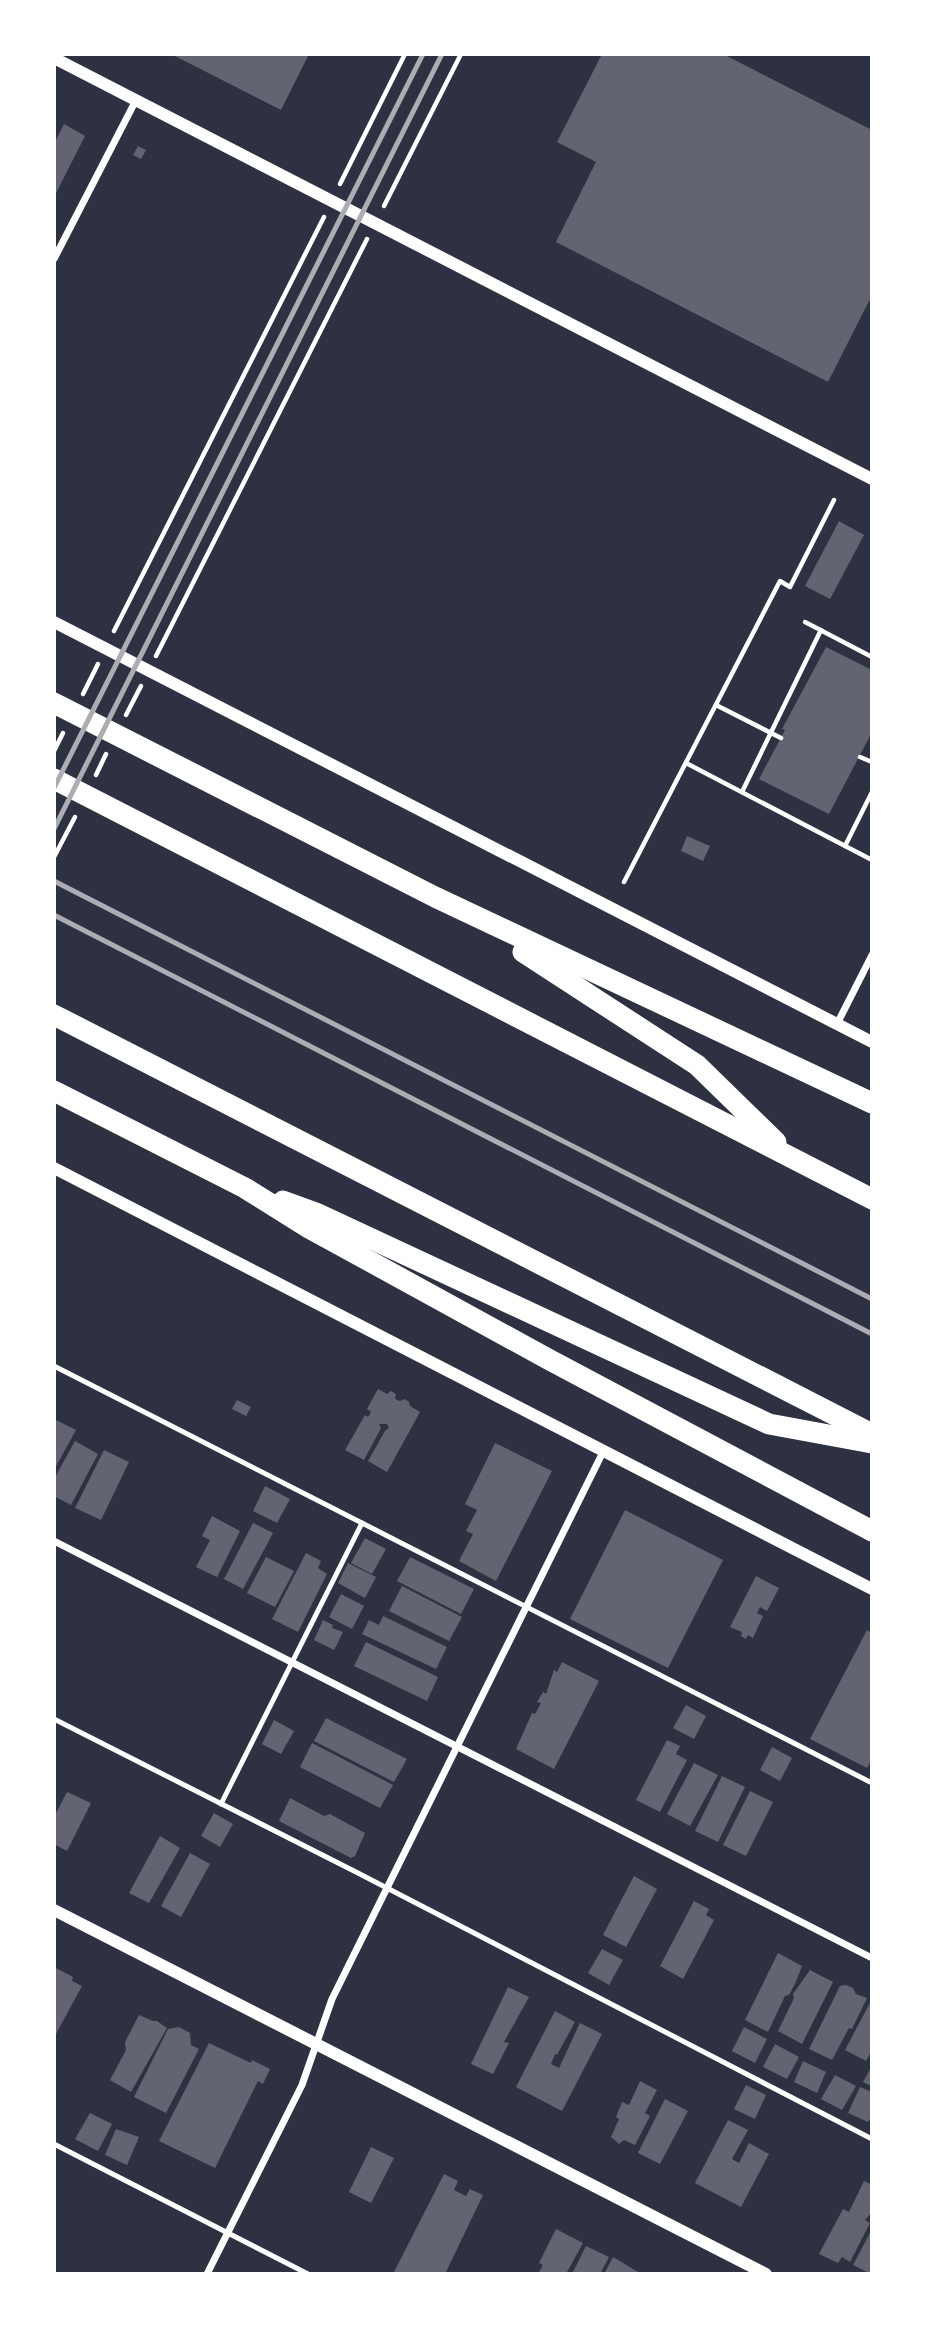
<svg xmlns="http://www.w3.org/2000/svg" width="926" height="2328" viewBox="0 0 926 2328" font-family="Cabin,sans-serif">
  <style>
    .building { fill: #626471 }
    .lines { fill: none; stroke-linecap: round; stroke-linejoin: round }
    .path { stroke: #fff; stroke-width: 4.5 }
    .service { stroke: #fff; stroke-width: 5 }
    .minor { stroke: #fff; stroke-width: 7 }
    .tertiary { stroke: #fff; stroke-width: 12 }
    .motorway { stroke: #fff; stroke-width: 21 }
    .rail { stroke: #abadb3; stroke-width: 5 }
  </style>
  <rect width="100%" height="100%" fill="#2d3142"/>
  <g class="building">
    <polygon points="171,54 309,54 281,110"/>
    <polygon points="602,54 723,54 872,130 872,303 869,301 828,382 556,242 596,162 557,142"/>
    <polygon points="64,124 85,136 54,197 54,144"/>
    <polygon points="138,146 146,150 141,159 133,155"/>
    <polygon points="839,521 864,535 830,599 805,586"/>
    <polygon points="826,647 872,670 872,732 829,814 759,779 785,730 782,729"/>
    <polygon points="687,836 710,846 703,861 681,851"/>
    <polygon points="378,1389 387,1394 391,1391 396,1394 395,1399 400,1401 405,1399 409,1402 410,1406 420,1412 387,1472 368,1461 385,1431 389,1428 387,1424 379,1424 381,1428 364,1460 345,1450 365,1415 368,1417 371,1412 367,1409"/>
    <polygon points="237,1400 251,1407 246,1416 232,1409"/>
    <polygon points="54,1419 76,1430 54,1470"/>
    <polygon points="75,1441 98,1454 71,1505 54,1496 54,1479"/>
    <polygon points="495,1443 552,1471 496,1581 459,1561 473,1534 466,1531 477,1510 465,1504"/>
    <polygon points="104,1450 129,1462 101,1520 75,1508"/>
    <polygon points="265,1486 290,1499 277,1523 253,1511"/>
    <polygon points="625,1510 723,1560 668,1668 570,1619"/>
    <polygon points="212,1516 240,1531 217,1577 196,1567 210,1540 202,1536"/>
    <polygon points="253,1523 273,1533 243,1589 224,1579"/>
    <polygon points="365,1538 386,1549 372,1574 351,1563"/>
    <polygon points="306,1553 321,1561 318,1568 327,1574 298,1632 272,1619"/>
    <polygon points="266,1557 294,1571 275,1607 247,1593"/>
    <polygon points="410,1557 474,1589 461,1614 397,1581"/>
    <polygon points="348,1563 376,1577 365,1598 338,1583"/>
    <polygon points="756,1576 779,1588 767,1611 760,1607 757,1613 763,1616 753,1638 748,1635 746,1639 741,1636 742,1632 730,1627"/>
    <polygon points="402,1586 462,1617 449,1641 389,1611"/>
    <polygon points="341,1594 364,1606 352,1629 329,1617"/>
    <polygon points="383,1616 447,1647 436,1669 362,1634 369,1620 379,1625"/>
    <polygon points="323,1620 333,1625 332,1628 343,1632 334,1650 314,1640"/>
    <polygon points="867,1630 872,1633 872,1759 867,1768 810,1739"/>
    <polygon points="366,1642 438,1677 427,1701 354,1666"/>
    <polygon points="562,1662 599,1681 554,1769 516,1749 532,1713 535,1714 541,1703 537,1702 543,1692 546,1694 554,1670 557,1672"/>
    <polygon points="686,1705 706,1716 694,1739 673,1728"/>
    <polygon points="326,1718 407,1759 394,1782 314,1741"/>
    <polygon points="274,1720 294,1731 281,1754 262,1744"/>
    <polygon points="667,1740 680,1746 676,1754 687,1760 660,1812 636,1800"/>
    <polygon points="312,1743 393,1785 380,1808 300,1767"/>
    <polygon points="772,1747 792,1758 780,1781 760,1770"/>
    <polygon points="694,1763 718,1775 690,1826 667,1814"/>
    <polygon points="722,1776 745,1787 718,1842 695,1831"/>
    <polygon points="750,1791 773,1802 746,1856 723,1845"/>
    <polygon points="67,1792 91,1803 67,1851 54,1844 54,1817"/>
    <polygon points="290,1798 324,1816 330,1814 365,1833 355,1856 351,1858 279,1821"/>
    <polygon points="214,1813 233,1824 220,1847 201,1836"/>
    <polygon points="160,1836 180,1848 149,1903 129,1893"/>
    <polygon points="190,1853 210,1864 181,1917 161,1906"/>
    <polygon points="634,1876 657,1889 626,1947 603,1935"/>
    <polygon points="694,1901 709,1909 706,1915 714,1920 683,1979 660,1966"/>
    <polygon points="602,1949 623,1960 609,1985 588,1973"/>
    <polygon points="778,1953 802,1966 795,1984 789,1995 785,1996 768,2032 745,2020"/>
    <polygon points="54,1967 73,1977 72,1981 82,1986 57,2032 54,2042"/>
    <polygon points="810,1970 833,1982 802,2044 778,2031 794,1998 793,1994"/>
    <polygon points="846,1985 853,1988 856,1994 867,1998 852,2029 849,2028 832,2060 809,2049 840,1986"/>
    <polygon points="508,1987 529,1997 504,2042 509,2043 493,2074 471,2064"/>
    <polygon points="872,1999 872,2050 866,2061 845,2050"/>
    <polygon points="555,2011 575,2022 557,2055 555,2054 551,2064 559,2068 580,2023 602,2034 562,2111 516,2087"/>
    <polygon points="139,2015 153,2021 157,2021 167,2028 131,2092 110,2080 126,2050 125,2042"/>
    <polygon points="179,2027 190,2033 191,2045 199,2049 166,2113 134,2097 168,2029"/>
    <polygon points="744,2027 767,2039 755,2063 732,2051"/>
    <polygon points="209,2043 251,2063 252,2060 270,2069 263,2084 258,2081 215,2168 159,2141"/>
    <polygon points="775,2044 799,2057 787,2079 763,2067"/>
    <polygon points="803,2061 826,2072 817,2093 794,2082"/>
    <polygon points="872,2066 872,2084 871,2086 863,2082"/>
    <polygon points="835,2075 856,2086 842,2110 821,2099"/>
    <polygon points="640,2081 657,2090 645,2113 650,2116 635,2145 624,2140 619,2144 611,2137 619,2119 616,2117 622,2102 629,2105"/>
    <polygon points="746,2085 766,2095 755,2119 734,2109"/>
    <polygon points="860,2087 872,2092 872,2115 868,2122 848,2113"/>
    <polygon points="665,2099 688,2111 660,2164 638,2153"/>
    <polygon points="90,2113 112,2124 98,2151 75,2139"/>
    <polygon points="728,2120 748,2130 732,2159 739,2163 749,2143 769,2154 741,2207 695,2183"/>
    <polygon points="116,2129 139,2137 127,2165 105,2155"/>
    <polygon points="371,2147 394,2158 371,2203 349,2192"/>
    <polygon points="444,2174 458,2181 454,2190 466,2196 470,2189 483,2195 445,2274 393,2274"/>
    <polygon points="864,2181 872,2185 872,2212 865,2220 870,2223 850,2262 842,2257 838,2263 819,2254 843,2209 849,2212"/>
    <polygon points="556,2229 583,2243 566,2274 538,2274 543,2265 539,2263"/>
    <polygon points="872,2229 872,2274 871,2274 853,2265"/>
    <polygon points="586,2246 609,2257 600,2274 572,2274"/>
    <polygon points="613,2257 638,2272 637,2274 604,2274"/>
  </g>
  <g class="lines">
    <g class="path">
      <polyline points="340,184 405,54"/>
      <polyline points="384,206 461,54"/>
      <polyline points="805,622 872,657"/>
      <polyline points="114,631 324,217"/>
      <polyline points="156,656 367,239"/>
      <polyline points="83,694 98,664"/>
      <polyline points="716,705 781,738"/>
      <polyline points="126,715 141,686"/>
      <polyline points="54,751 63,733"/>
      <polyline points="860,757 872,762"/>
      <polyline points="686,763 872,860"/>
      <polyline points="96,775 106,754"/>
      <polyline points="742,792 821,630"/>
      <polyline points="845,846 872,792"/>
      <polyline points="54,857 75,817"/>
      <polyline points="624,882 780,581 790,587 834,500"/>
    </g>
    <g class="service">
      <polyline points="54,1366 872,1783"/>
      <polyline points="54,1719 356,1872 872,2139"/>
      <polyline points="221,1804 362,1523"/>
      <polyline points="54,2144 308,2274"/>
    </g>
    <g class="minor">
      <polyline points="54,259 136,100"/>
      <polyline points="837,1024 872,955"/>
      <polyline points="54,1541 872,1958"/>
      <polyline points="207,2274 302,2085 332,1999 603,1452"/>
    </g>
    <g class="tertiary">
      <polyline points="54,58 872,479"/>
      <polyline points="54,622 872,1042"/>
      <polyline points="54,1168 872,1589"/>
      <polyline points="54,1910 766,2274"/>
    </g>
    <g class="motorway">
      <polyline points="54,703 435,897 872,1103"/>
      <polyline points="54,779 872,1199"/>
      <polyline points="523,952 697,1065 776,1142"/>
      <polyline points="54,1015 872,1434"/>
      <polyline points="54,1091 245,1188 309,1228 548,1359 872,1531"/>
      <polyline points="283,1201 316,1213 769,1424 872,1443"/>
    </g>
    <g class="rail">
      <polyline points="54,788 423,54"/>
      <polyline points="54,829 442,54"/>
      <polyline points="54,881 872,1299"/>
      <polyline points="54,915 872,1334"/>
    </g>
  </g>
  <rect width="926" height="2328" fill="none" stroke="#ffffff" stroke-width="112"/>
</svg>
